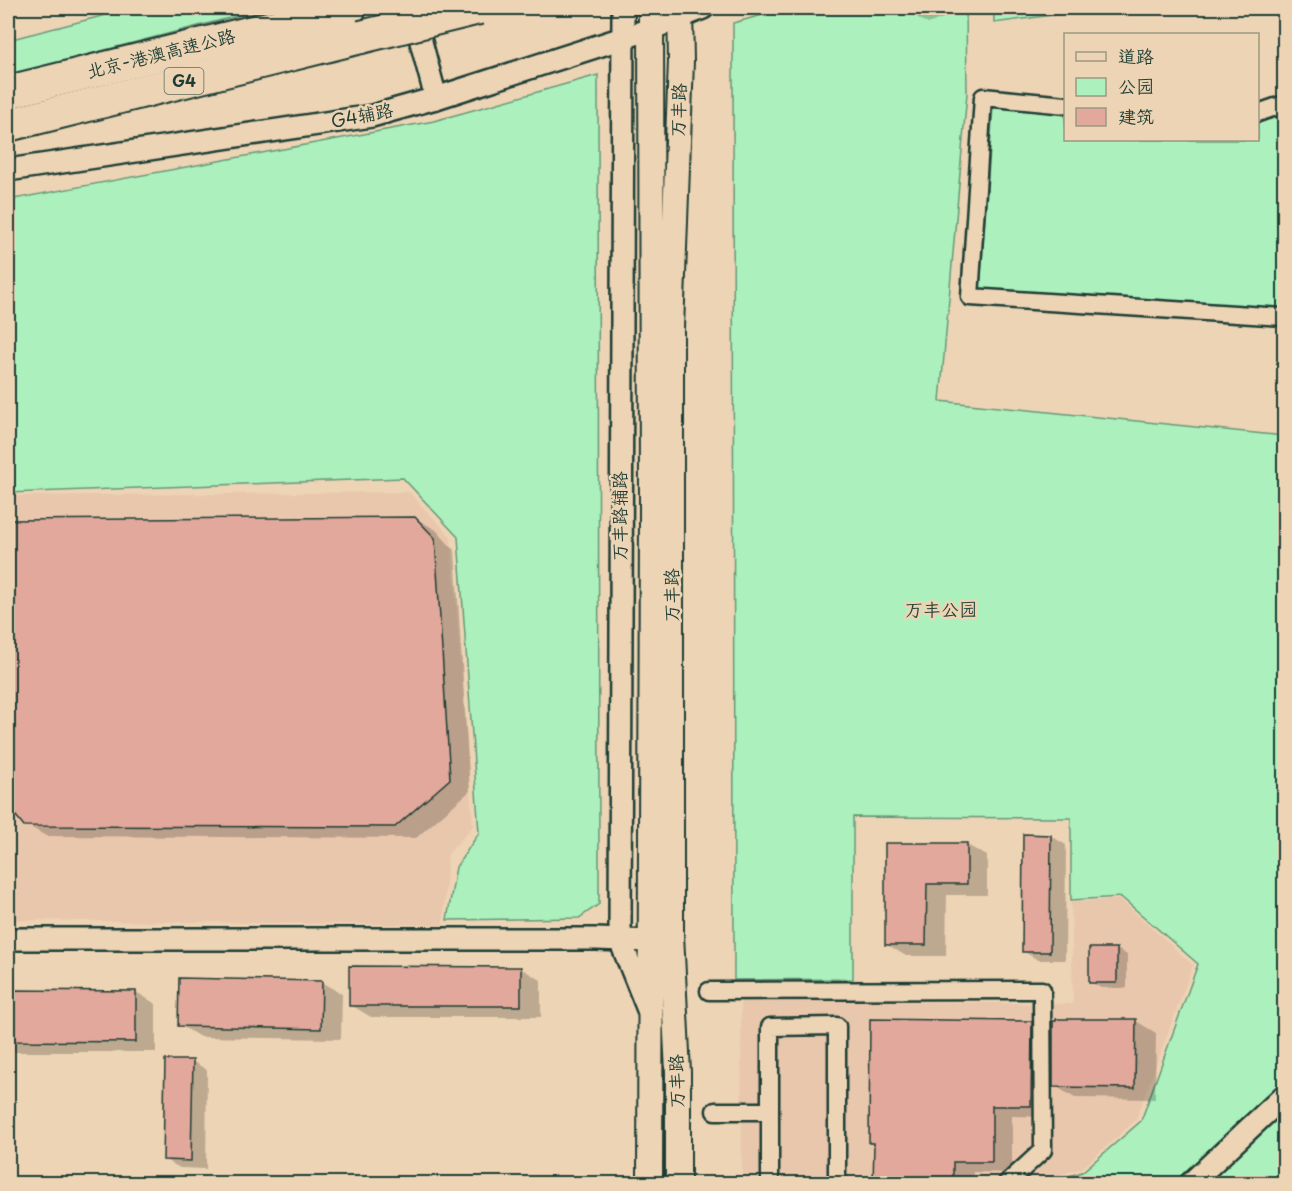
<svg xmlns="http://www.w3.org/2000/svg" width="1292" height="1191" viewBox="0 0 1292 1191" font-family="'Playpen Sans','LXGW WenKai TC',sans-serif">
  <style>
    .built { fill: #e9c7ad }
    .green { fill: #acf1bd; stroke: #669778; stroke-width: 1.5 }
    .shadow { fill: #0003 }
    .building { fill: #e1a89b; stroke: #1f3d34; stroke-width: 1.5 }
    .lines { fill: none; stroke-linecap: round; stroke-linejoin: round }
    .minor-casing { stroke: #1f3d34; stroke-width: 21 }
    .tertiary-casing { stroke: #1f3d34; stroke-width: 26 }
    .secondary-casing { stroke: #1f3d34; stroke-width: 28 }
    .motorway-casing { stroke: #1f3d34; stroke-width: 36 }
    .minor { stroke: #edd4b5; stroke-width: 16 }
    .tertiary { stroke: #edd4b5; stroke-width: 21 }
    .secondary { stroke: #edd4b5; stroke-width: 24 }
    .motorway { stroke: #edd4b5; stroke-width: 32 }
    .motorway-bridge-casing { stroke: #1f3d34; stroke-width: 36; stroke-linecap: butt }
    .motorway-bridge { stroke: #edd4b5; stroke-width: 32 }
    .labels { text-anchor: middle; stroke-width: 5; stroke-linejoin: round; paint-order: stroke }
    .shield { fill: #edd4b5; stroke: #5d6a5b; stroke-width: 1.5 }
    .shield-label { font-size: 16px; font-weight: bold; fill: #1f3d34 }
    .street-label { font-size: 18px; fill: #1f3d34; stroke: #edd4b5 }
    .park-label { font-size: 18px; fill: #26463b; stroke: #edd4b5 }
  </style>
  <rect width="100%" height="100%" fill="#edd4b5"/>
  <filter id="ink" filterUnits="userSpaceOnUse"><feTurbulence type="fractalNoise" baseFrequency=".0167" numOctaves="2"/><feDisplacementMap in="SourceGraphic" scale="12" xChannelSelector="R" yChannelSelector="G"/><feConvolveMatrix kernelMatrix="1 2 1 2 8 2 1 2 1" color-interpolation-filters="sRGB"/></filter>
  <g filter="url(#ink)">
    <g class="built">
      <polygon points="409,492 451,537 473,826 448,854 443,925 8,920 8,496"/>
      <polygon points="1120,899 1193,965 1136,1120 1082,1168 1049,1178 1015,1181 1013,1183 742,1183 741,999 1073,1004 1071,902"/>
    </g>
    <g class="green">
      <polygon points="133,8 268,8 8,75 8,40"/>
      <polygon points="788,8 966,8 967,93 940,401 1284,436 1284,1183 1018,1183 1050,1182 1082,1172 1141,1121 1198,964 1121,897 1071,900 1071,818 853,817 853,979 734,980 733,23"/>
      <polygon points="994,8 1087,8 1087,10 994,23"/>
      <polygon points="598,75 599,904 579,918 447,920 456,867 479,833 458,537 403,478 8,493 8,200 434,121"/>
      <polygon points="993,107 1065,113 1066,140 1258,140 1258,121 1284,113 1284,311 980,289"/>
    </g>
    <g class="shadow">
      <polygon points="913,8 965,8 965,9 928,24 918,18"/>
      <polygon points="415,518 436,530 455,551 470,791 416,838 46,836 25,824 8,803 8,521"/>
      <polygon points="1051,836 1066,845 1065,960 1038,960 1023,951"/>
      <polygon points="886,844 967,845 987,856 987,895 947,895 946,956 906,956 886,944"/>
      <polygon points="1117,949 1127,955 1127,988 1101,988 1091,982"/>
      <polygon points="520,968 541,980 541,1017 371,1017 351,1005"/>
      <polygon points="321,982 342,994 341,1039 200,1037 180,1025"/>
      <polygon points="8,992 136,992 156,1004 156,1052 8,1052"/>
      <polygon points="1136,1021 1156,1033 1155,1099 1075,1098 1055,1086 1054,1056 1052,1056 1051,1117 1012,1116 1012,1173 973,1172 973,1184 875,1184 875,1145 870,1143 1031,1023 1054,1036"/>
      <polygon points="192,1061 207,1070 206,1169 180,1168 165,1160"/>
    </g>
    <g class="building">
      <polygon points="415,517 435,538 450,779 395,827 24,826 8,806 8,520"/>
      <polygon points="1023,834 1051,835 1050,952 1022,952"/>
      <polygon points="885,843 967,843 967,884 927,884 926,945 885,945"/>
      <rect x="1089" y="948" width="28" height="35"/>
      <polygon points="349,966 521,967 521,1006 349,1006"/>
      <polygon points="179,978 322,981 321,1029 178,1026"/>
      <polygon points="8,990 136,991 136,1042 8,1041"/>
      <polygon points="870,1019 1032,1021 1031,1106 992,1106 992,1162 953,1162 953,1184 873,1184 874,1143 869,1143"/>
      <polygon points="1056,1019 1136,1019 1135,1088 1053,1087 1053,1021 1056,1021"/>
      <polygon points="165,1060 193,1060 191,1161 163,1160"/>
    </g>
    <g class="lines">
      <g class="minor-casing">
        <g id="minor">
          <polyline points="1066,105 983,97 970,297 1284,317"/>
          <polyline points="1258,113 1284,104"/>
          <polyline points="709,991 1042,990 1043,1150 1006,1184"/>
          <polyline points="715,1111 770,1111"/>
          <polyline points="770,1184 770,1027 837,1026 837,1184"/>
        </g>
      </g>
      <g class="tertiary-casing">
        <g id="tertiary">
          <polyline points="412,8 436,98"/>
          <polyline points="623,8 620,940 649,1012"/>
          <polyline points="8,170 372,116 436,98 651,29 703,8"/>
          <polyline points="8,939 596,939 651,941"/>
          <polyline points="1190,1184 1284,1096"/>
        </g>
      </g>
      <g class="secondary-casing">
        <g id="secondary">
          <polyline points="650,1184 652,508 651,8"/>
          <polyline points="678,1184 678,1072 671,935 671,328 681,61 680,8"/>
        </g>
      </g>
      <g class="motorway-casing">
        <g id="motorway">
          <polyline points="8,92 350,8"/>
          <polyline points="8,125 361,37"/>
        </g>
      </g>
      <use href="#minor" class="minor"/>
      <use href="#tertiary" class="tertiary"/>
      <use href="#secondary" class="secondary"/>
      <use href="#motorway" class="motorway"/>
      <g class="motorway-bridge-casing">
        <polyline id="motorway-bridge" points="361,37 479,8"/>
      </g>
      <use href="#motorway-bridge" class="motorway-bridge"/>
    </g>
  </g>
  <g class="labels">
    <rect class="shield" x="164.5" y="68" width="39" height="26" rx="4.5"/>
    <g class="shield-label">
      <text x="184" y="87">G4</text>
    </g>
    <g class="street-label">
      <text transform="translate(161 54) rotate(-14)" y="6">北京-港澳高速公路</text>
      <text transform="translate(679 110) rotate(-88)" y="6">万丰路</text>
      <text transform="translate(362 116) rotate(-11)" y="6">G4辅路</text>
      <text transform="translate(620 516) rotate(-90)" y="6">万丰路辅路</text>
      <text transform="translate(672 595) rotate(-90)" y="6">万丰路</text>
      <text transform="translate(677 1081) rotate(-91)" y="6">万丰路</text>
    </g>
    <g class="park-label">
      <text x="941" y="616">万丰公园</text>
    </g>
  </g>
  <rect width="1292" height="1191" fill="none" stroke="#edd4b5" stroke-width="30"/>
  <rect x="15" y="15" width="1262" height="1161" fill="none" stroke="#1f3d34" stroke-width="2" filter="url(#ink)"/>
  <rect x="1064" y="33" width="195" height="108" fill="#edd4b5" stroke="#9b9881" stroke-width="1.5"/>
  <rect x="1076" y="52" width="30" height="9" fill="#edd4b5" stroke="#9b9881" stroke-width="1.5"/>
  <text x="1118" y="63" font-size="18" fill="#1f3d34">道路</text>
  <rect x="1076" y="78" width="30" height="18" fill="#acf1bd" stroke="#9b9881" stroke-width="1.5"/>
  <text x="1118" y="93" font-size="18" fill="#1f3d34">公园</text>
  <rect x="1076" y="108" width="30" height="18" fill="#e1a89b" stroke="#9b9881" stroke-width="1.5"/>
  <text x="1118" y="123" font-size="18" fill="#1f3d34">建筑</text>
</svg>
